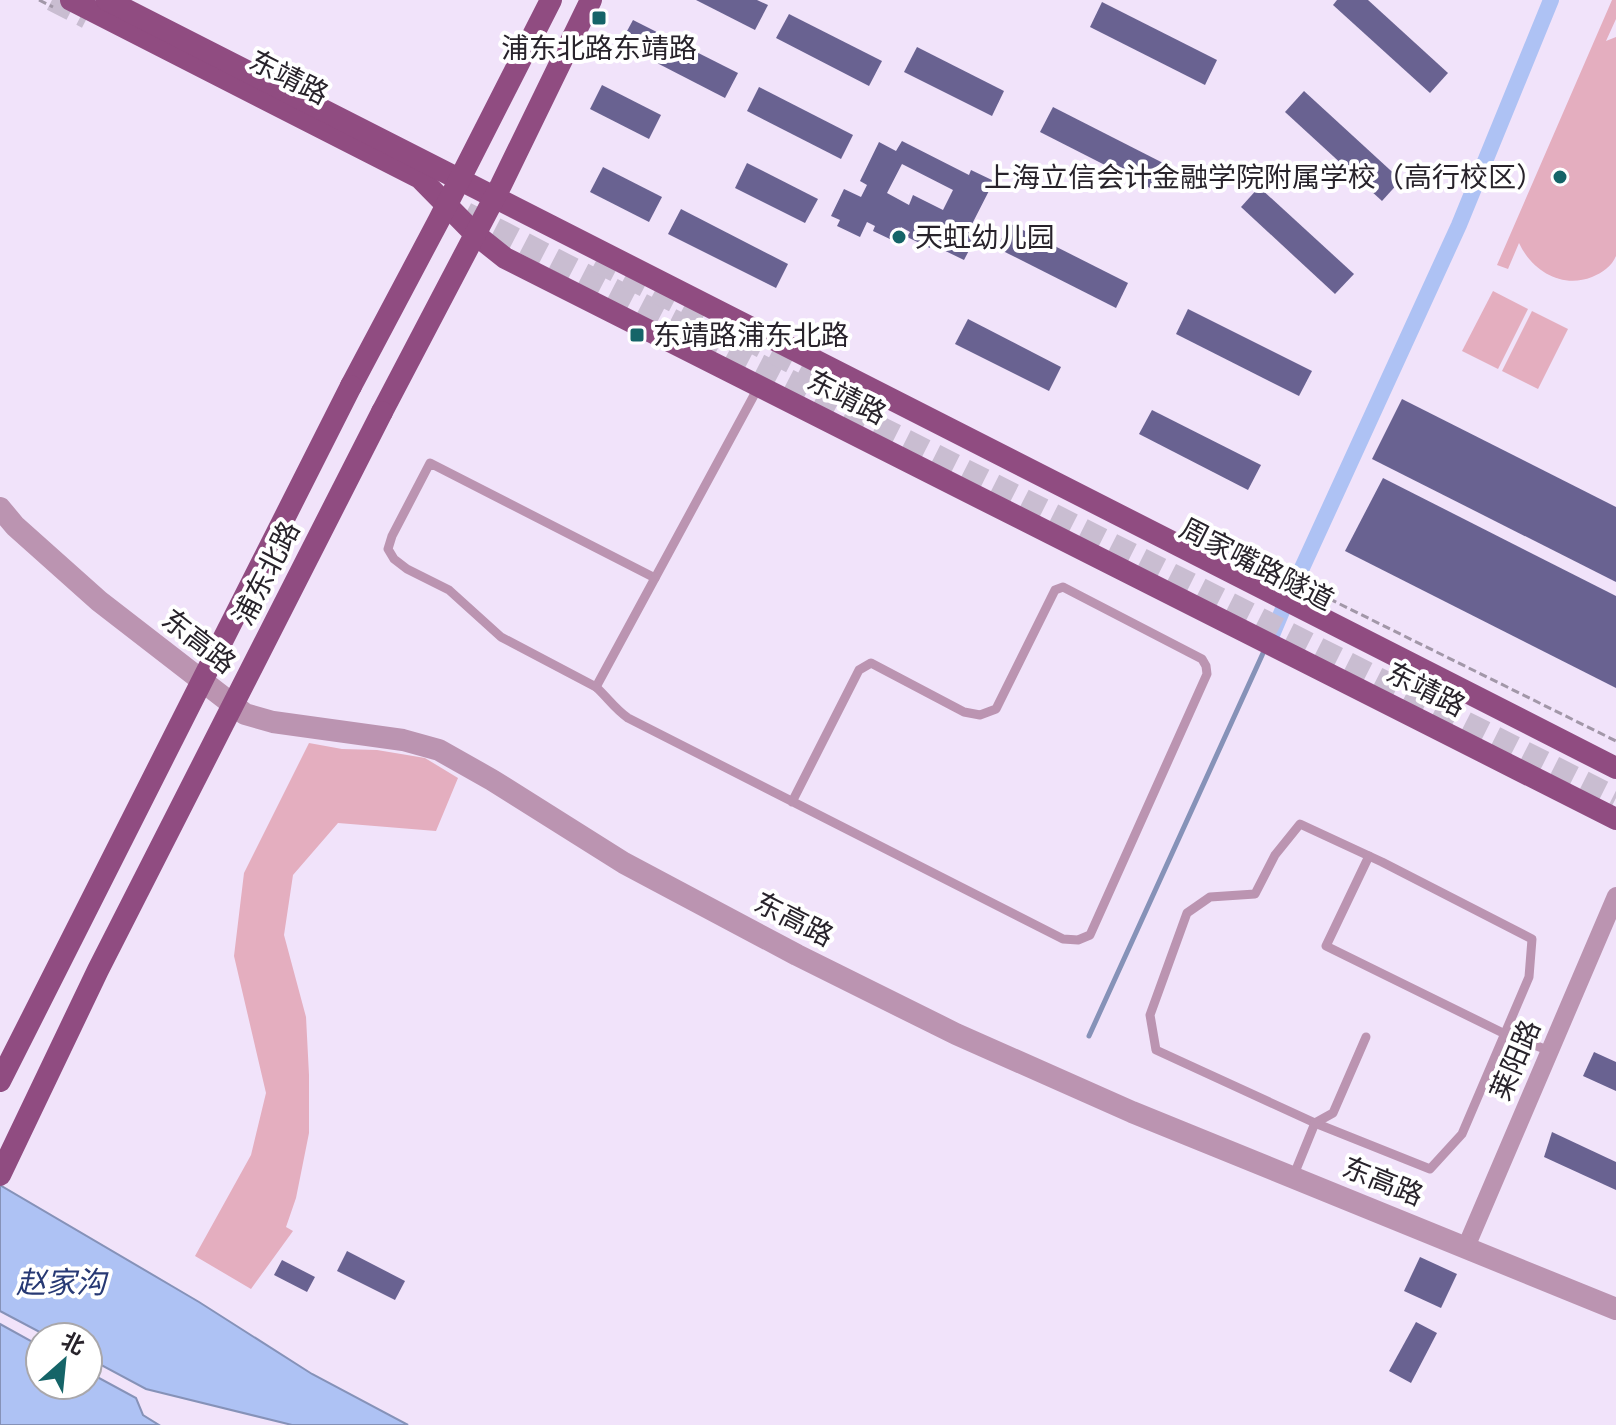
<svg xmlns="http://www.w3.org/2000/svg" width="1616" height="1425" viewBox="0 0 1616 1425" font-family="'Varela Round','Noto Sans SC',sans-serif">
  <style>
    .green { fill: #e4aebf }
    .water { fill: #aec2f4; stroke: #8692b8; stroke-width: 2 }
    .lines { fill: none; stroke-linecap: round; stroke-linejoin: round }
    .stream { stroke: #8692b8; stroke-width: 5 }
    .canal { stroke: #aec2f4; stroke-width: 16 }
    .building { fill: #696291; fill-rule: evenodd }
    .primary-tunnel { stroke: #c9bdd1; stroke-width: 22; stroke-dasharray: 22 11; stroke-linecap: butt }
    .path { stroke: #a297a8; stroke-width: 3; stroke-dasharray: 8 4; stroke-linecap: butt }
    .service { stroke: #bb94b1; stroke-width: 9 }
    .minor { stroke: #bb94b1; stroke-width: 18 }
    .tertiary { stroke: #bb94b1; stroke-width: 22 }
    .primary { stroke: #904c81; stroke-width: 22 }
    .primary-bridge { stroke: #904c81; stroke-width: 22 }
    .poi-dot { fill: #156468; stroke: #fff; stroke-width: 3 }
    .labels { text-anchor: middle; stroke-width: 8; stroke-linejoin: round; paint-order: stroke }
    .poi-label { font-size: 28px; fill: #28232b; stroke: #fff; text-anchor: start }
    .street-label { font-size: 28px; fill: #28232b; stroke: #fff }
    .water-label { font-size: 30px; font-style: italic; fill: #273974; stroke: #fff }
  </style>
  <rect width="100%" height="100%" fill="#f1e3fa"/>
  <g class="green">
    <path d="M1612,0H1616V19L1606,41L1616,37V256C1612,266 1602,273 1592,277C1562,289 1532,271 1519,243L1508,269L1497,265Z"/>
    <polygon points="1493,291 1528,309 1498,369 1462,351"/>
    <polygon points="1532,311 1568,329 1538,389 1502,371"/>
    <polygon points="309,743 342,749 377,750 425,758 458,778 436,831 338,823 293,875 284,935 306,1017 309,1075 309,1133 296,1198 286,1227 293,1231 251,1289 195,1256 251,1155 266,1093 234,956 244,873"/>
  </g>
  <g class="water">
    <polygon points="0,1185 199,1302 312,1374 408,1425 292,1425 146,1389 88,1358 88,1337 49,1337 0,1311"/>
    <polygon points="0,1324 40,1346 40,1385 88,1385 88,1372 136,1398 143,1415 159,1425 0,1425"/>
  </g>
  <g class="lines">
    <polyline class="stream" points="1089,1036 1264,651"/>
    <g class="canal">
      <polyline points="1291,592 1459,225 1551,0"/>
      <polyline points="1272,635 1283,609"/>
    </g>
  </g>
  <g class="building">
    <polygon points="696,0 757,0 768,5 755,30"/>
    <polygon points="1337,0 1368,0 1448,73 1430,93 1333,5"/>
    <polygon points="1102,2 1217,60 1205,85 1090,27"/>
    <polygon points="789,14 882,61 869,86 776,38"/>
    <polygon points="633,20 738,73 725,98 620,44"/>
    <polygon points="917,47 1004,91 992,116 904,72"/>
    <polygon points="602,85 661,115 649,139 590,109"/>
    <polygon points="759,87 853,135 841,159 747,111"/>
    <polygon points="1304,91 1401,180 1382,201 1285,112"/>
    <polygon points="1053,107 1167,165 1154,190 1040,132"/>
    <path d="M902,141L969,175L971,170L994,181L969,230L977,235L964,260L931,244L930,248L907,237L910,232L901,227L894,241L873,231L875,226L867,222L860,237L837,226L840,220L831,216L844,189L861,197L867,185L860,181L879,142L896,151ZM902,164L953,190L943,210L913,195L909,205L887,193Z"/>
    <polygon points="747,163 818,199 805,223 735,188"/>
    <polygon points="603,167 662,197 649,222 590,192"/>
    <polygon points="1259,187 1354,274 1335,294 1241,207"/>
    <polygon points="681,209 788,264 776,288 668,234"/>
    <polygon points="1009,223 1128,283 1116,308 997,248"/>
    <polygon points="1188,309 1312,371 1299,396 1176,334"/>
    <polygon points="968,319 1061,367 1049,391 955,344"/>
    <polygon points="1402,399 1616,507 1616,582 1372,459"/>
    <polygon points="1152,410 1261,465 1248,490 1139,434"/>
    <polygon points="1383,478 1616,596 1616,688 1345,551"/>
    <polygon points="1594,1052 1616,1062 1616,1091 1583,1076"/>
    <polygon points="1552,1132 1616,1162 1616,1190 1544,1157"/>
    <polygon points="347,1251 405,1281 395,1300 337,1271"/>
    <polygon points="1420,1257 1457,1274 1441,1308 1404,1291"/>
    <polygon points="282,1260 315,1277 307,1292 274,1275"/>
    <polygon points="1416,1322 1437,1333 1411,1383 1389,1371"/>
  </g>
  <g class="lines">
    <g class="primary-tunnel">
      <polyline points="52,0 87,18"/>
      <polyline points="466,213 872,423 1616,798"/>
      <polyline points="596,261 875,406"/>
    </g>
    <g class="path">
      <polyline points="39,0 53,7"/>
      <polyline points="1243,556 1616,741"/>
    </g>
    <g class="service">
      <path d="M655,578L430,463L392,536L388,549L394,559L407,569L449,590L501,637L596,687C608,698 615,709 628,718L1063,939L1078,940L1090,935L1207,674L1206,666L1202,659L1063,587L1055,590L996,709L980,715L964,712L871,663L859,670L792,802"/>
      <polyline points="596,687 759,386"/>
      <polygon points="1300,824 1382,862 1532,939 1529,977 1462,1134 1430,1169 1315,1123 1156,1050 1150,1015 1187,913 1210,897 1255,894 1275,855"/>
      <polyline points="1369,856 1326,946 1505,1034 1550,1051"/>
      <polyline points="1293,1177 1315,1123 1333,1113 1366,1037"/>
    </g>
    <polyline class="minor" points="1466,1247 1616,896"/>
    <polyline class="tertiary" points="0,508 15,526 99,601 245,714 273,722 403,740 439,750 492,780 624,863 797,955 956,1034 1132,1112 1616,1309"/>
    <g class="primary">
      <polyline points="71,0 420,178 475,234 505,258 1616,819"/>
      <polyline points="107,0 1616,768"/>
      <polyline points="351,386 439,220 551,0"/>
      <polyline points="382,412 501,185 591,0"/>
    </g>
    <g class="primary-bridge">
      <polyline points="0,1081 351,386"/>
      <polyline points="0,1175 98,970 382,412"/>
    </g>
  </g>
  <g class="poi-dot">
    <rect x="591" y="10" width="16" height="16" rx="4"/>
    <circle cx="1560" cy="177" r="8"/>
    <circle cx="899" cy="237" r="8"/>
    <rect x="629" y="327" width="16" height="16" rx="4"/>
  </g>
  <g class="labels">
    <g class="poi-label">
      <text x="599" y="58" text-anchor="middle">浦东北路东靖路</text>
      <text x="1544" y="187" text-anchor="end">上海立信会计金融学院附属学校（高行校区）</text>
      <text x="915" y="247">天虹幼儿园</text>
      <text x="653" y="345">东靖路浦东北路</text>
    </g>
    <g class="street-label">
      <text transform="translate(289 77) rotate(27)" y="10">东靖路</text>
      <text transform="translate(847 397) rotate(27)" y="10">东靖路</text>
      <text transform="translate(1257 564) rotate(27)" y="10">周家嘴路隧道</text>
      <text transform="translate(266 573) rotate(-63)" y="10">浦东北路</text>
      <text transform="translate(199 641) rotate(38)" y="10">东高路</text>
      <text transform="translate(1426 689) rotate(27)" y="10">东靖路</text>
      <text transform="translate(794 919) rotate(27)" y="10">东高路</text>
      <text transform="translate(1515 1060) rotate(-67)" y="10">莱阳路</text>
      <text transform="translate(1383 1181) rotate(22)" y="10">东高路</text>
    </g>
    <g class="water-label">
      <text x="61" y="1293">赵家沟</text>
    </g>
  </g>
  <g transform="translate(64 1361) rotate(27)"><circle r="38" fill="#ffffff" stroke="#a9a7aa" stroke-width="2"/>
  <path d="M0-6L14 30L0 20L-14 30Z" fill="#156468"/>
  <text y="-12" font-size="22" font-weight="bold" text-anchor="middle" fill="#28232b">北</text>
  </g>
</svg>
